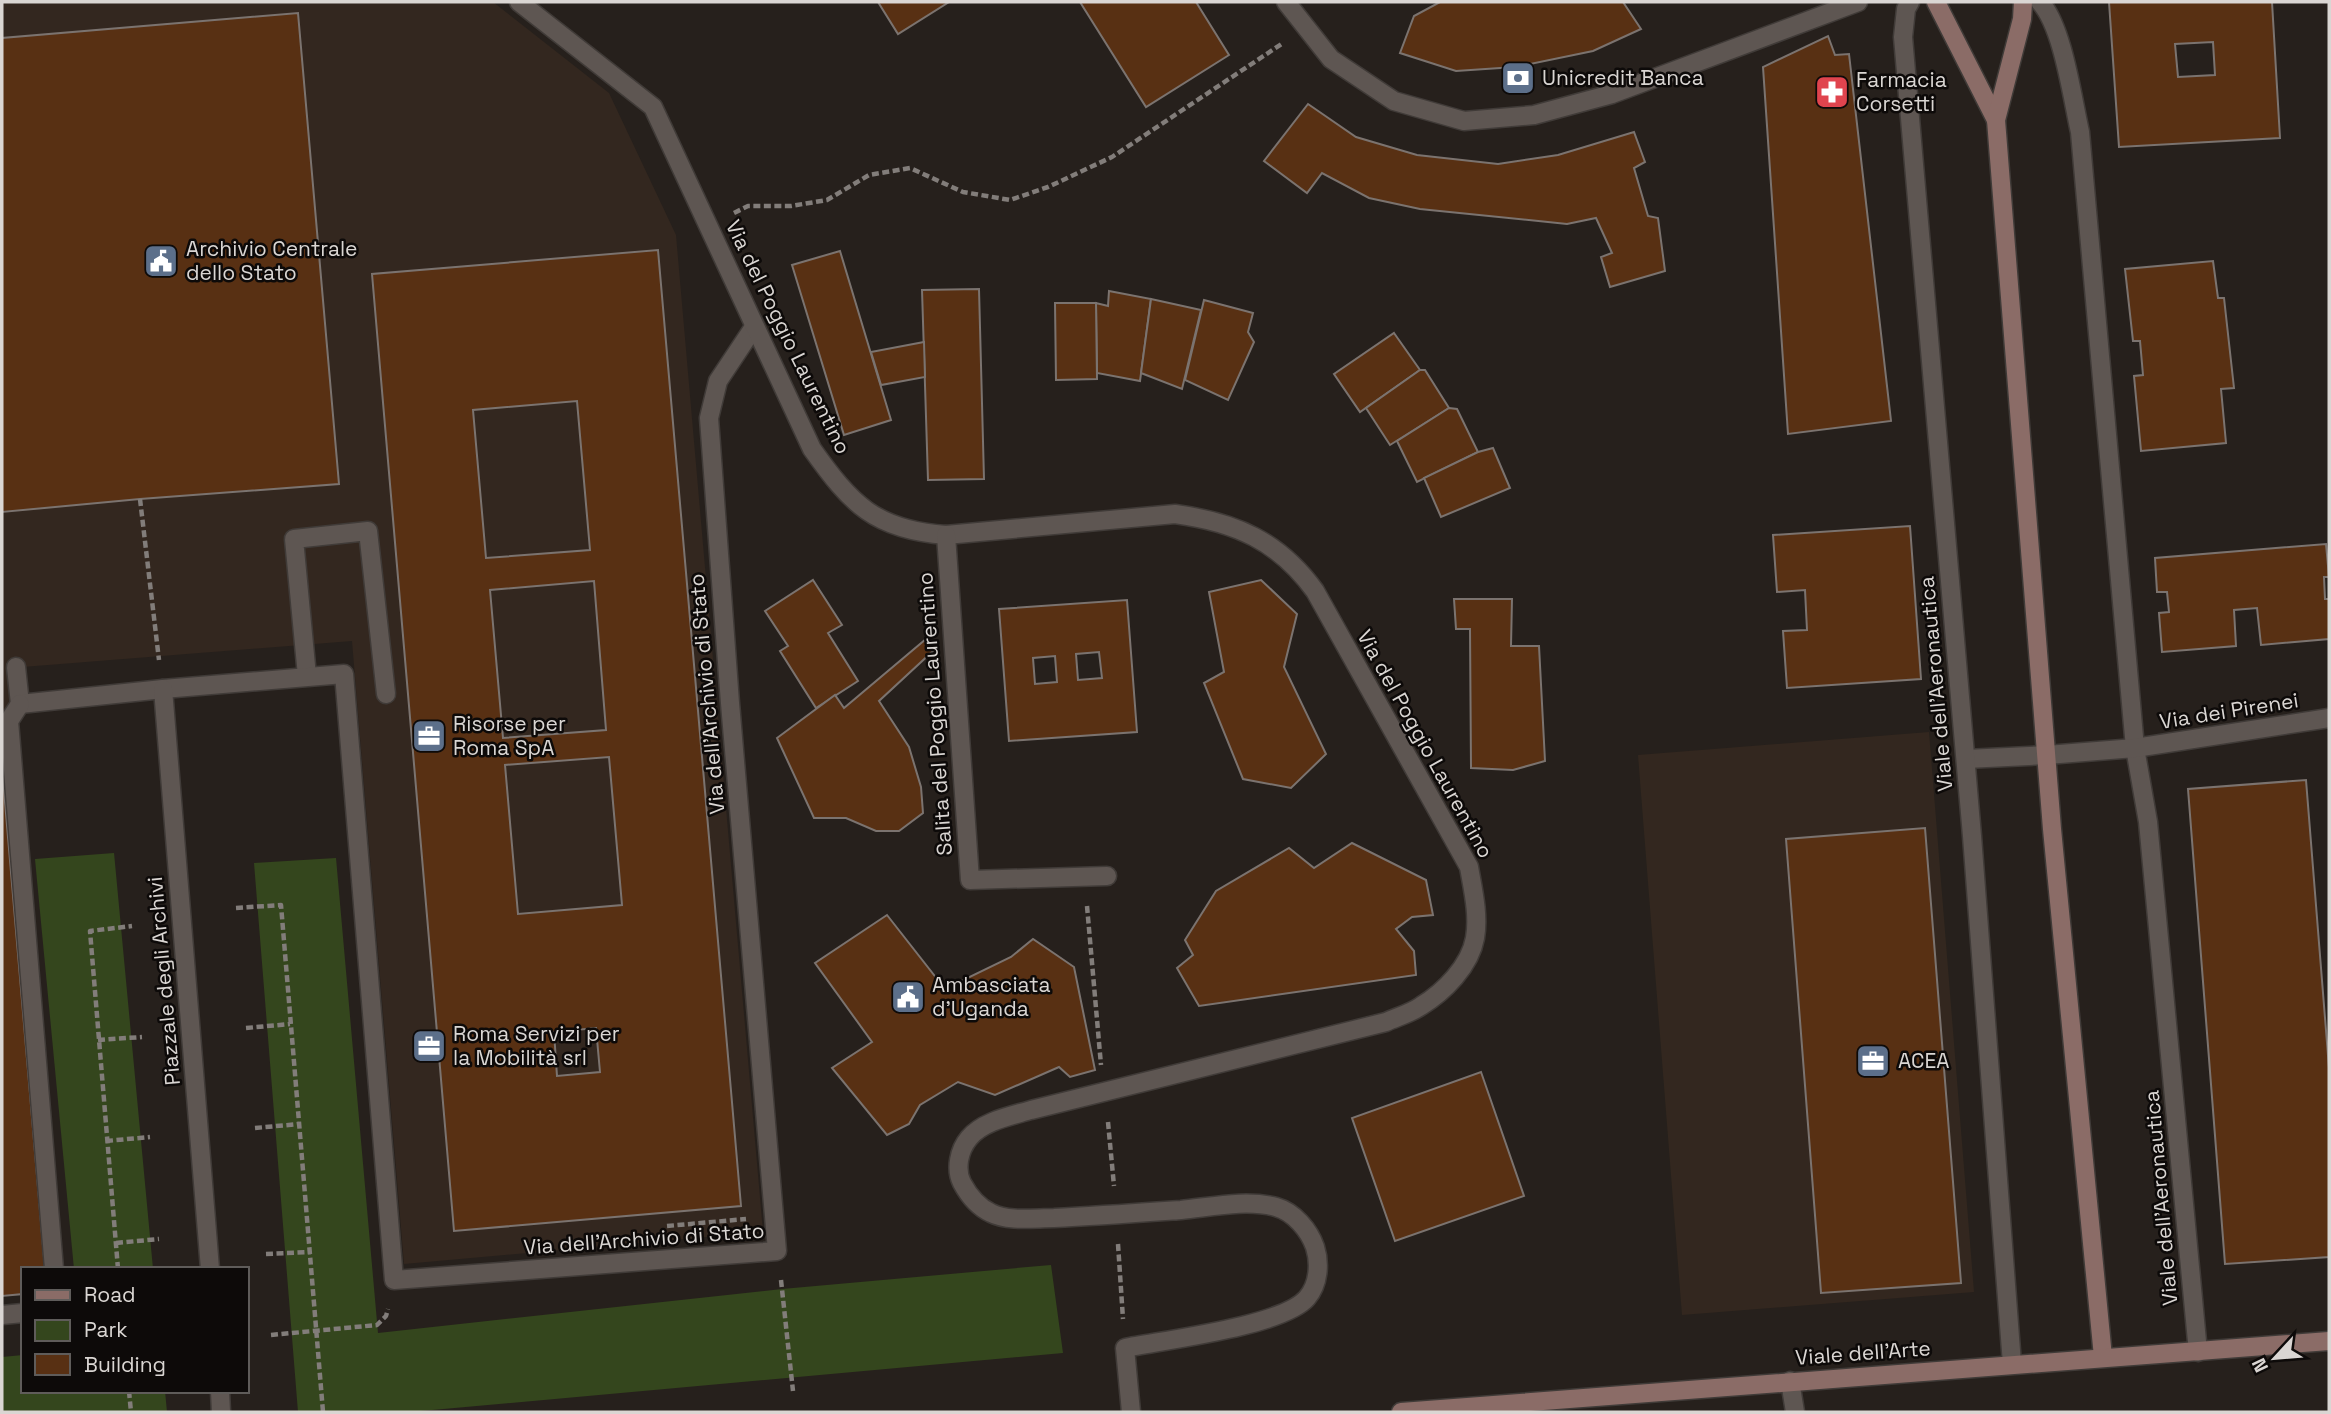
<svg xmlns="http://www.w3.org/2000/svg" width="2331" height="1414" viewBox="0 0 2331 1414" font-family="'Space Grotesk',sans-serif">
  <style>
    .built { fill: #33271f }
    .green { fill: #34461d }
    .building { fill: #583013; stroke: #7b736f; stroke-width: 2; fill-rule: evenodd }
    .lines { fill: none; stroke-linecap: round; stroke-linejoin: round }
    .lane-casing { stroke: #403b38; stroke-width: 21 }
    .street-casing { stroke: #403b38; stroke-width: 21 }
    .secondary-casing { stroke: #403b38; stroke-width: 21 }
    .path { stroke: #827d7a; stroke-width: 4.5; stroke-dasharray: 7 3.5; stroke-linecap: butt }
    .lane { stroke: #5e5652; stroke-width: 18 }
    .street { stroke: #5e5652; stroke-width: 18 }
    .secondary { stroke: #8b6c67; stroke-width: 18 }
    .labels { text-anchor: middle; stroke-width: 5; stroke-linejoin: round; paint-order: stroke }
    .poi-label { font-size: 21px; fill: #dad6d3; stroke: #0d0a09; text-anchor: start }
    .street-label { font-size: 21px; fill: #dad6d3; stroke: #0d0a09 }
  </style>
  <rect width="100%" height="100%" fill="#26201c"/>
  <g class="built">
    <polygon points="2,2 493,2 609,93 676,235 763,1232 404,1264 352,641 10,668 63,1269 23,1269 23,1293 2,1295"/>
    <polygon points="1929,732 1974,1292 1682,1315 1638,755"/>
  </g>
  <g class="green">
    <polygon points="114,853 153,1269 74,1269 35,859"/>
    <polygon points="336,858 378,1333 782,1289 1051,1265 1063,1353 410,1412 298,1412 254,863"/>
    <polygon points="23,1355 23,1391 165,1391 167,1412 2,1412 2,1357"/>
  </g>
  <g class="building">
    <polygon points="878,2 949,2 898,34"/>
    <polygon points="1080,2 1196,2 1229,55 1146,107"/>
    <polygon points="1440,2 1623,2 1641,29 1593,51 1515,67 1456,71 1400,53 1414,16"/>
    <path d="M2109,2H2272L2280,138L2119,147ZM2213,42L2215,75L2178,77L2175,44Z"/>
    <polygon points="298,13 339,484 140,499 2,512 2,38"/>
    <polygon points="1828,36 1835,55 1849,54 1891,421 1788,434 1763,67"/>
    <polygon points="1308,104 1356,137 1417,155 1498,164 1558,155 1634,132 1645,162 1634,168 1648,216 1658,218 1665,271 1610,287 1601,257 1612,253 1596,218 1567,224 1420,209 1369,198 1322,173 1307,193 1264,161"/>
    <path d="M658,250L741,1206L454,1231L372,274ZM577,401L590,550L486,558L473,410ZM594,581L606,730L503,738L490,590ZM609,757L622,905L518,914L505,765ZM596,1028L600,1072L557,1076L554,1032Z"/>
    <polygon points="840,251 891,420 844,435 792,265"/>
    <polygon points="2213,261 2218,298 2224,298 2234,388 2221,389 2226,443 2141,451 2134,376 2143,375 2140,341 2133,341 2125,269"/>
    <polygon points="979,289 984,479 928,480 922,290"/>
    <polygon points="1109,291 1151,299 1140,381 1097,373 1096,303 1108,306"/>
    <polygon points="1151,299 1201,310 1182,389 1141,373"/>
    <polygon points="1204,300 1253,313 1248,332 1254,342 1228,400 1185,380"/>
    <polygon points="1055,303 1096,303 1097,379 1056,380"/>
    <polygon points="1394,333 1420,370 1360,412 1334,374"/>
    <polygon points="924,342 925,377 881,385 871,352"/>
    <polygon points="1420,370 1425,370 1449,408 1390,445 1366,408"/>
    <polygon points="1449,408 1457,409 1478,452 1417,482 1397,441"/>
    <polygon points="1493,448 1510,488 1441,517 1424,478 1478,452"/>
    <polygon points="1910,526 1921,679 1787,688 1783,631 1807,630 1805,590 1777,592 1773,535"/>
    <polygon points="2326,544 2329,577 2324,577 2325,599 2329,599 2329,639 2261,645 2257,608 2234,610 2236,646 2162,652 2159,613 2169,612 2167,592 2157,592 2155,558"/>
    <polygon points="813,580 842,625 828,633 858,681 816,708 780,651 788,646 765,611"/>
    <polygon points="1261,580 1297,614 1284,667 1326,754 1291,788 1243,779 1204,683 1224,672 1209,592"/>
    <polygon points="1454,599 1512,599 1511,646 1539,646 1545,761 1513,770 1471,768 1470,629 1456,629"/>
    <path d="M1127,600L1137,732L1009,741L999,609ZM1099,652L1102,678L1078,680L1076,654ZM1055,656L1057,682L1035,684L1033,658Z"/>
    <polygon points="926,639 934,650 879,701 909,747 921,787 923,813 899,831 876,831 846,818 814,818 777,738 835,695 844,708"/>
    <polygon points="2,767 45,1269 23,1269 23,1294 2,1296"/>
    <polygon points="2306,780 2329,1068 2329,1257 2225,1264 2188,789"/>
    <polygon points="1925,828 1961,1283 1821,1293 1786,839"/>
    <polygon points="1352,843 1426,880 1433,915 1412,917 1396,929 1414,951 1416,975 1199,1006 1177,968 1193,955 1185,940 1216,891 1289,848 1314,868"/>
    <polygon points="887,915 945,989 1011,957 1033,939 1074,967 1095,1070 1070,1077 1059,1067 995,1095 958,1082 920,1105 909,1124 887,1135 832,1068 872,1042 815,963"/>
    <polygon points="1481,1072 1524,1196 1395,1241 1352,1118"/>
  </g>
  <g class="lines">
    <g class="lane-casing">
      <g id="lane">
        <polyline points="16,667 20,704"/>
        <polyline points="307,676 294,539 368,531 386,694"/>
        <polyline points="20,704 163,689 344,674 394,1280 777,1251 730,703 709,418 718,381 754,327"/>
        <polyline points="20,704 9,721 54,1269"/>
        <polyline points="1966,759 2047,755"/>
        <polyline points="2,1315 23,1313"/>
        <polyline points="1790,1381 1795,1412"/>
      </g>
    </g>
    <g class="street-casing">
      <g id="street">
        <path d="M519,2L653,107L812,449C851,504 875,530 946,535L1175,514C1235,522 1279,541 1315,591L1469,867C1473,890 1479,915 1475,938C1470,966 1444,992 1421,1006C1411,1013 1397,1017 1386,1022L1031,1110C1011,1116 983,1121 969,1138C959,1150 955,1169 962,1183C969,1196 978,1207 991,1213C1009,1222 1034,1218 1054,1218C1096,1216 1138,1213 1181,1210C1211,1207 1246,1199 1276,1207C1294,1212 1309,1230 1315,1247C1320,1263 1319,1284 1307,1298C1283,1326 1165,1340 1125,1348L1131,1412"/>
        <polyline points="1286,2 1331,59 1394,101 1464,121 1534,115 1612,94 1858,2"/>
        <polyline points="1910,2 1906,9 1903,37 1972,836 2012,1364"/>
        <path d="M2040,2C2063,27 2072,97 2080,132L2135,748L2148,822L2198,1352"/>
        <polyline points="946,535 970,880 1107,876"/>
        <polyline points="163,689 210,1269"/>
        <polyline points="2047,755 2135,748 2329,718"/>
        <polyline points="220,1391 221,1412"/>
      </g>
    </g>
    <g class="secondary-casing">
      <g id="secondary">
        <polyline points="1936,2 1996,120"/>
        <polyline points="2023,2 2022,19 1996,120 2052,829 2103,1357"/>
        <polyline points="1401,1412 2329,1341"/>
      </g>
    </g>
    <g class="path">
      <polyline points="734,213 748,206 791,206 827,200 869,175 910,168 963,192 1010,200 1048,187 1112,157 1283,43"/>
      <polyline points="140,499 159,660"/>
      <polyline points="1087,906 1101,1065"/>
      <polyline points="236,908 281,905 323,1412"/>
      <polyline points="246,1028 290,1024"/>
      <polyline points="98,1040 142,1037"/>
      <polyline points="1108,1122 1114,1186"/>
      <polyline points="255,1128 299,1124"/>
      <polyline points="106,1141 150,1137"/>
      <polyline points="667,1226 746,1219"/>
      <polyline points="116,1243 159,1239"/>
      <polyline points="1118,1244 1123,1319"/>
      <polyline points="266,1254 311,1252"/>
      <polyline points="118,1269 90,931 132,926"/>
      <polyline points="781,1280 793,1391"/>
      <polyline points="271,1335 377,1325 386,1316 388,1309"/>
      <polyline points="129,1391 131,1412"/>
    </g>
    <use href="#lane" class="lane"/>
    <use href="#street" class="street"/>
    <use href="#secondary" class="secondary"/>
  </g>
  <defs>
    <g id="bank-square" transform="scale(1.75)"><rect x="-9" y="-9" width="18" height="18" rx="4" fill="#5c6f8a" stroke="#0d0a09"/><path d="M-6-4H6V4H-6ZM0-2.3a2.3 2.3 0 1 0 0 4.6a2.3 2.3 0 1 0 0-4.6Z" fill="#fff"/></g>
    <g id="pharmacy-square" transform="scale(1.75)"><rect x="-9" y="-9" width="18" height="18" rx="4" fill="#e0444e" stroke="#0d0a09"/><path d="M-2-6h4v4h4v4h-4v4h-4v-4h-4v-4h4Z" fill="#fff"/></g>
    <g id="civic-square" transform="scale(1.75)"><rect x="-9" y="-9" width="18" height="18" rx="4" fill="#5c6f8a" stroke="#0d0a09"/><path d="M-.6-6.5H3V-4.5H.6V-3L4-1V1h2V6H-6V1h2V-1L-.6-3ZM-1.2 2.5V6h2.4V2.5Z" fill="#fff"/></g>
    <g id="office-square" transform="scale(1.75)"><rect x="-9" y="-9" width="18" height="18" rx="4" fill="#5c6f8a" stroke="#0d0a09"/><path d="M-6-3h4V-5.5h4V-3h4V5H-6ZM-1-4.5V-3h2v-1.5ZM-6 0V1H6V0Z" fill="#fff"/></g>
  </defs>
  <g fill-rule="evenodd">
    <use href="#bank-square" x="1518" y="78"/>
    <use href="#pharmacy-square" x="1832" y="92"/>
    <use href="#civic-square" x="161" y="261"/>
    <use href="#office-square" x="429" y="736"/>
    <use href="#civic-square" x="908" y="997"/>
    <use href="#office-square" x="429" y="1046"/>
    <use href="#office-square" x="1873" y="1061"/>
  </g>
  <g class="labels">
    <g class="poi-label">
      <text x="1542" y="85">Unicredit Banca</text>
      <text x="1856" y="87">Farmacia<tspan x="1856" dy="24">Corsetti</tspan></text>
      <text x="186" y="256">Archivio Centrale<tspan x="186" dy="24">dello Stato</tspan></text>
      <text x="453" y="731">Risorse per<tspan x="453" dy="24">Roma SpA</tspan></text>
      <text x="932" y="992">Ambasciata<tspan x="932" dy="24">d’Uganda</tspan></text>
      <text x="453" y="1041">Roma Servizi per<tspan x="453" dy="24">la Mobilità srl</tspan></text>
      <text x="1898" y="1068">ACEA</text>
    </g>
    <g class="street-label">
      <text transform="translate(788 337) rotate(64)" y="7">Via del Poggio Laurentino</text>
      <text transform="translate(1936 684) rotate(-95)" y="7">Viale dell'Aeronautica</text>
      <text transform="translate(707 694) rotate(-95)" y="7">Via dell'Archivio di Stato</text>
      <text transform="translate(2229 711) rotate(-9)" y="7">Via dei Pirenei</text>
      <text transform="translate(935 714) rotate(-94)" y="7">Salita del Poggio Laurentino</text>
      <text transform="translate(1425 744) rotate(61)" y="7">Via del Poggio Laurentino</text>
      <text transform="translate(164 981) rotate(-95)" y="7">Piazzale degli Archivi</text>
      <text transform="translate(2161 1198) rotate(-95)" y="7">Viale dell'Aeronautica</text>
      <text transform="translate(644 1239) rotate(-4)" y="7">Via dell'Archivio di Stato</text>
      <text transform="translate(1863 1353) rotate(-4)" y="7">Viale dell'Arte</text>
    </g>
  </g>
  <rect width="2331" height="1414" fill="none" stroke="#dad6d3" stroke-width="7"/>
  <rect x="21" y="1267" width="228" height="126" fill="#0d0a09" stroke="#5f5c5a" stroke-width="2"/>
  <rect x="35" y="1290" width="35" height="10" fill="#8b6c67" stroke="#5f5c5a" stroke-width="2"/>
  <text x="84" y="1302" font-size="21" fill="#dad6d3">Road</text>
  <rect x="35" y="1320" width="35" height="21" fill="#34461d" stroke="#5f5c5a" stroke-width="2"/>
  <text x="84" y="1337" font-size="21" fill="#dad6d3">Park</text>
  <rect x="35" y="1354" width="35" height="21" fill="#583013" stroke="#5f5c5a" stroke-width="2"/>
  <text x="84" y="1372" font-size="21" fill="#dad6d3">Building</text>
  <g transform="translate(2275 1358) rotate(244)" stroke="#0d0a09" stroke-width="5" paint-order="stroke">
  <path d="M0-5L12 26L0 18L-12 26Z" fill="#dad6d3"/>
  <text y="-10" font-size="19" font-weight="bold" text-anchor="middle" fill="#dad6d3">N</text>
  </g>
</svg>
